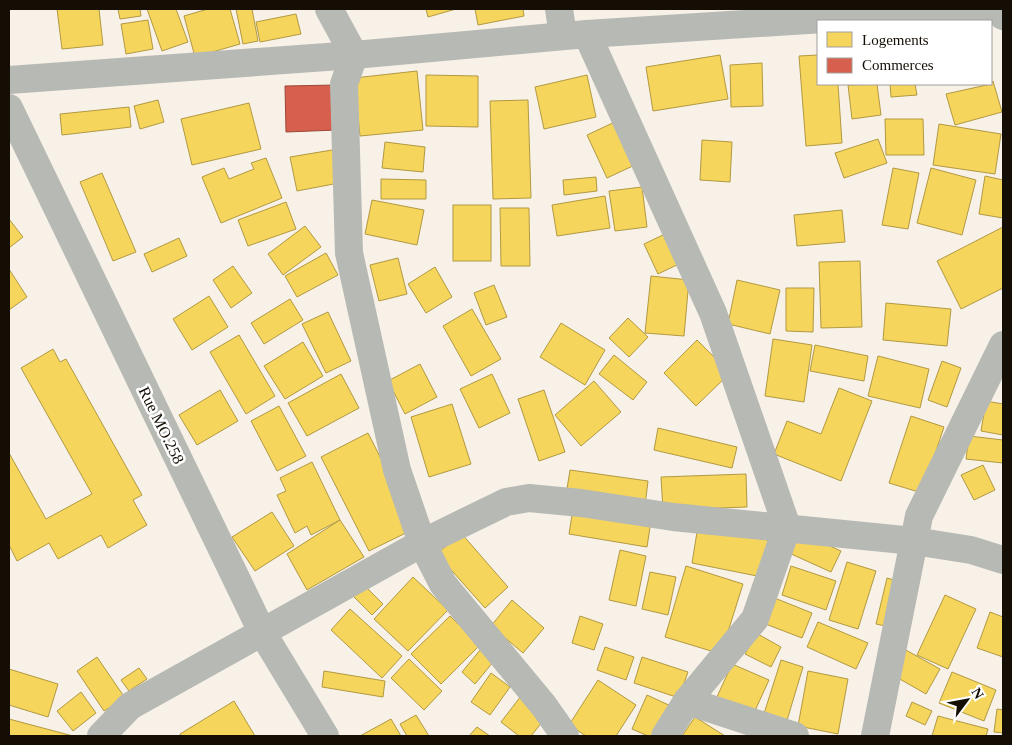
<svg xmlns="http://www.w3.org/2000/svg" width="1012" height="745" viewBox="0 0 1012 745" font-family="'Times New Roman',serif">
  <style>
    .homes { fill: #f6d55c; stroke: #b29942 }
    .shops { fill: #d6604d; stroke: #9c4737 }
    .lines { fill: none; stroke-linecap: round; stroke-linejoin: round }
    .street { stroke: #b7b9b5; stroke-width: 28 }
    .labels { text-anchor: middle; stroke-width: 5; stroke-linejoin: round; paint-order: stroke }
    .street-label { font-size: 16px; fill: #150e05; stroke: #fff }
  </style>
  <rect width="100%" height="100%" fill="#f7f1e7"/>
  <g class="homes">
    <polygon points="57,9 99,9 103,45 62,49"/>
    <polygon points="118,9 140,9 141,16 120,19"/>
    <polygon points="147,9 176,9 188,42 162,51"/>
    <polygon points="208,9 230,9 240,44 195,57 184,16"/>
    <polygon points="236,9 252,9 258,41 243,44"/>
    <polygon points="426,9 456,9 428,17"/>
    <polygon points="475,9 523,9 524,16 478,25"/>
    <polygon points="296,14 301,34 260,42 256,22"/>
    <polygon points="148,20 153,49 126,54 121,24"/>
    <polygon points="720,55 728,99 653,111 646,67"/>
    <polygon points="818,55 818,84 838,84 842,143 806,146 799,56"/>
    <polygon points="762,63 763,106 731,107 730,65"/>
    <polygon points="417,71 423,130 360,136 354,78"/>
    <polygon points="426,75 478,76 478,127 426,126"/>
    <polygon points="587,75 596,117 544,129 535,87"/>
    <polygon points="993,81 1002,112 955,125 946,94 991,84"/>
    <polygon points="877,84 881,115 852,119 848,85"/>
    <polygon points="890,84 915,84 917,95 891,97"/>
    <polygon points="158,100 164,122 140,129 134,106"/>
    <polygon points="528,100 531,198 493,199 490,101"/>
    <polygon points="249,103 261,149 192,165 181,119"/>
    <polygon points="129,107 131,127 62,135 60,114"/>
    <polygon points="885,119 923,119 924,155 886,155"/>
    <polygon points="617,121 637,164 607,178 587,135"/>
    <polygon points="939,124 1001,134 995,174 933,165"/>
    <polygon points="878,139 887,163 844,178 835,153"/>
    <polygon points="702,140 732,142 730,182 700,180"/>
    <polygon points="385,142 425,147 423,172 382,168"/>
    <polygon points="338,149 344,182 297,191 290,157"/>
    <polygon points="266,158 282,198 221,223 202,177 224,168 229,179 254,169 251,163"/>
    <polygon points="893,168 919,173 908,229 882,225"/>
    <polygon points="931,168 976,180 962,235 917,223"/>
    <polygon points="102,173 136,252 113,261 80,182"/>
    <polygon points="985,176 1003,180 1003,218 979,214"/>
    <polygon points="596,177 597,191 564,195 563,180"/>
    <polygon points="381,179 426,180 426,199 381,199"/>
    <polygon points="642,187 647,227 615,231 609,191"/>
    <polygon points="605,196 610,228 557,236 552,205"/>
    <polygon points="372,200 424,210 417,245 365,234"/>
    <polygon points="286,202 296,229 248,246 238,220"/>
    <rect x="453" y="205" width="38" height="56"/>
    <polygon points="500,208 529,208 530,266 501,266"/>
    <polygon points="842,210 845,242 797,246 794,215"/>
    <polygon points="9,219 23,237 9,248"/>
    <polygon points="305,226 321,247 283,275 268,254"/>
    <polygon points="1003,227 1003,288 961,309 937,261"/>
    <polygon points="667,233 681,263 658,274 644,244"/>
    <polygon points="179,238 187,256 152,272 144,254"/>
    <polygon points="326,253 338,275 297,297 285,276"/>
    <polygon points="398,258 407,294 379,301 370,265"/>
    <polygon points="860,261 862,327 821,328 819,262"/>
    <polygon points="233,266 252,293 231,308 213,280"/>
    <polygon points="435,267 452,297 426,313 408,284"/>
    <polygon points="9,269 27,297 9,310"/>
    <polygon points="651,276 689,280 684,336 645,333"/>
    <polygon points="737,280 780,290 770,334 728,324"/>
    <polygon points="494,285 507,317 486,325 474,293"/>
    <polygon points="786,288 814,288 813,332 786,331"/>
    <polygon points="209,296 228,327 192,350 173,319"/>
    <polygon points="290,299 303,320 264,344 251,323"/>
    <polygon points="886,303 951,309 947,346 883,340"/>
    <polygon points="472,309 501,359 471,376 443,326"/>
    <polygon points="328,312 351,361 326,373 302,324"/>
    <polygon points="628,318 648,337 629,357 609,338"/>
    <polygon points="561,323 605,350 585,385 540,357"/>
    <polygon points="239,335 275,396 246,414 210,352"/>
    <polygon points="773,339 812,345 804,402 765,396"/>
    <polygon points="697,340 730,373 696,406 664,373"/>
    <polygon points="303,342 323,376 285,399 264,366"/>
    <polygon points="815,345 868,356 864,381 810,371"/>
    <polygon points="53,349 60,362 66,359 142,495 133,500 147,525 108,548 101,535 58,559 49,543 17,561 9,545 9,453 46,519 92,494 21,368"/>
    <polygon points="614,355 647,382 633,400 599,374"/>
    <polygon points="878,356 929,369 920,408 868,396"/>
    <polygon points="942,361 961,368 947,407 928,400"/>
    <polygon points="420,364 437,397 405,414 388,381"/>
    <polygon points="341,374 359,408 307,436 288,403"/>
    <polygon points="492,374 510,413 479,428 460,389"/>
    <polygon points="594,381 621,412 581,446 555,415"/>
    <polygon points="839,388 872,401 841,481 774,454 787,421 821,434"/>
    <polygon points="220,390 238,421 197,445 179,415"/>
    <polygon points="544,390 565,452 539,461 518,399"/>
    <polygon points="986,401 1003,404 1003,435 981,431"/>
    <polygon points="452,404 471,464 429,477 411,417"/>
    <polygon points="279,406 306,456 277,471 251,421"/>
    <polygon points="911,416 944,427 922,493 889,483"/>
    <polygon points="658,428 737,447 732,468 654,450"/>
    <polygon points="368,433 416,528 369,551 321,457"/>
    <polygon points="969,436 1003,440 1003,463 966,459"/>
    <polygon points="312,462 340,520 311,535 307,526 295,533 277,495 286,491 280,478"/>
    <polygon points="983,465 995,490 974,500 961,475"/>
    <polygon points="570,470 648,481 645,506 566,495"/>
    <polygon points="746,474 747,507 663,510 661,477"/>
    <polygon points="573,509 651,521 647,547 569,534"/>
    <polygon points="272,512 294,546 255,571 232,537"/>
    <polygon points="340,520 364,557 307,590 287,554"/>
    <polygon points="698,526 768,540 762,577 692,563"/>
    <polygon points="799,532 841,551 831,572 789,553"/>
    <polygon points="461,533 508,587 485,608 437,554"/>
    <polygon points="620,550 646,556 636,606 609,600"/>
    <polygon points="847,562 876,571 858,629 829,620"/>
    <polygon points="686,566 743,584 721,654 665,637"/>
    <polygon points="791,566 836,581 826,610 782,595"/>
    <polygon points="650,572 676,577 668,615 642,609"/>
    <polygon points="413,577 448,610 408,651 374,619"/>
    <polygon points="887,578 901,582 890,627 876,624"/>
    <polygon points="362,583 383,604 372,615 351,594"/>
    <polygon points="945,595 976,609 948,669 917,655"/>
    <polygon points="772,597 812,613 802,638 763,623"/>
    <polygon points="512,600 544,628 523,653 491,626"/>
    <polygon points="350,609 402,656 382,678 331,630"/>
    <polygon points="990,612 1003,617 1003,657 977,648"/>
    <polygon points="450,616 480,645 441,684 411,654"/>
    <polygon points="580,616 603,624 594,650 572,643"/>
    <polygon points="818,622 868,643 856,669 807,647"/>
    <polygon points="756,633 781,647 771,667 745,654"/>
    <polygon points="605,647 634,657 626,680 597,670"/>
    <polygon points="481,649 494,661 475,684 462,672"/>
    <polygon points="904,649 940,669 926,694 891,674"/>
    <polygon points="97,657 125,698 104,711 77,671"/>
    <polygon points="642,657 688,672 679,698 634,683"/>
    <polygon points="409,659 442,691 424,710 391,678"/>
    <polygon points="781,660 803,667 785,727 762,720"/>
    <polygon points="732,664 769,680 753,715 716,699"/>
    <polygon points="139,668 147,679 129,691 121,680"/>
    <polygon points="9,669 58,684 48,717 9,705"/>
    <polygon points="324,671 385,681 383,697 322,687"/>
    <polygon points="808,671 848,679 838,734 798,726"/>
    <polygon points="952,672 996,690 984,721 939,703"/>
    <polygon points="491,673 510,687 490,715 471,702"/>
    <polygon points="598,680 636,705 616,736 586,736 569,725"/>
    <polygon points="81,692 96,713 73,731 57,711"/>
    <polygon points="647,695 673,707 660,736 648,736 632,729"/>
    <polygon points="521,696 547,716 531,736 519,736 501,722"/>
    <polygon points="234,701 255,736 181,736 180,734"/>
    <polygon points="912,702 932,711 925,725 906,716"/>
    <polygon points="997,709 1003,710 1003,733 994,732"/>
    <polygon points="416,715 429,736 407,736 400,724"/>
    <polygon points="938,716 988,729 986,736 932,736"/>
    <polygon points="695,717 725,736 682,736"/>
    <polygon points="9,719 73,736 9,736"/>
    <polygon points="391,719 401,736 360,736"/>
    <polygon points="477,727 490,736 469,736"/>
  </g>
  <polygon class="shops" points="336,85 337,130 286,132 285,86"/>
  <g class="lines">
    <g class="street">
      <polyline points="329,9 354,55 344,84 349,253 397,470 422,543 443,584 544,706 565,736"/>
      <polyline points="559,9 563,36"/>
      <polyline points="999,9 1003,16"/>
      <polyline points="587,34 713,313 787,527 755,619 687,701 665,736"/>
      <polyline points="9,80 354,55 587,34 982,9"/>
      <polyline points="9,108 262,632 325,736"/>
      <polyline points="687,701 795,736"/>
      <polyline points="101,736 130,706 422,543 506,502 529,498 581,503 673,517 914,541 971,550 1003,560"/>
      <polyline points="875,736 919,516 1003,345"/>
    </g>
  </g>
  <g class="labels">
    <g class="street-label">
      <text transform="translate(162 425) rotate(64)" y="6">Rue MO.258</text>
    </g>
  </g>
  <rect width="1012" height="745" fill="none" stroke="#150e05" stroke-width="20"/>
  <rect x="817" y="20" width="175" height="65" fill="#ffffff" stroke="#a19f9b"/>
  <rect x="827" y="32" width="25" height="15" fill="#f6d55c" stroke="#a19f9b"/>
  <text x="862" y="45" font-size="15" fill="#150e05">Logements</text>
  <rect x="827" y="58" width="25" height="15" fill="#d6604d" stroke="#a19f9b"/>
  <text x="862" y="70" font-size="15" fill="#150e05">Commerces</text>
  <g transform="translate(967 700) rotate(58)" stroke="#ffffff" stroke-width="4" paint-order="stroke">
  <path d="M0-4L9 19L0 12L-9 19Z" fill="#150e05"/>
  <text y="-8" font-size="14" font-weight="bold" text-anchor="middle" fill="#150e05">N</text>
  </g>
</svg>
